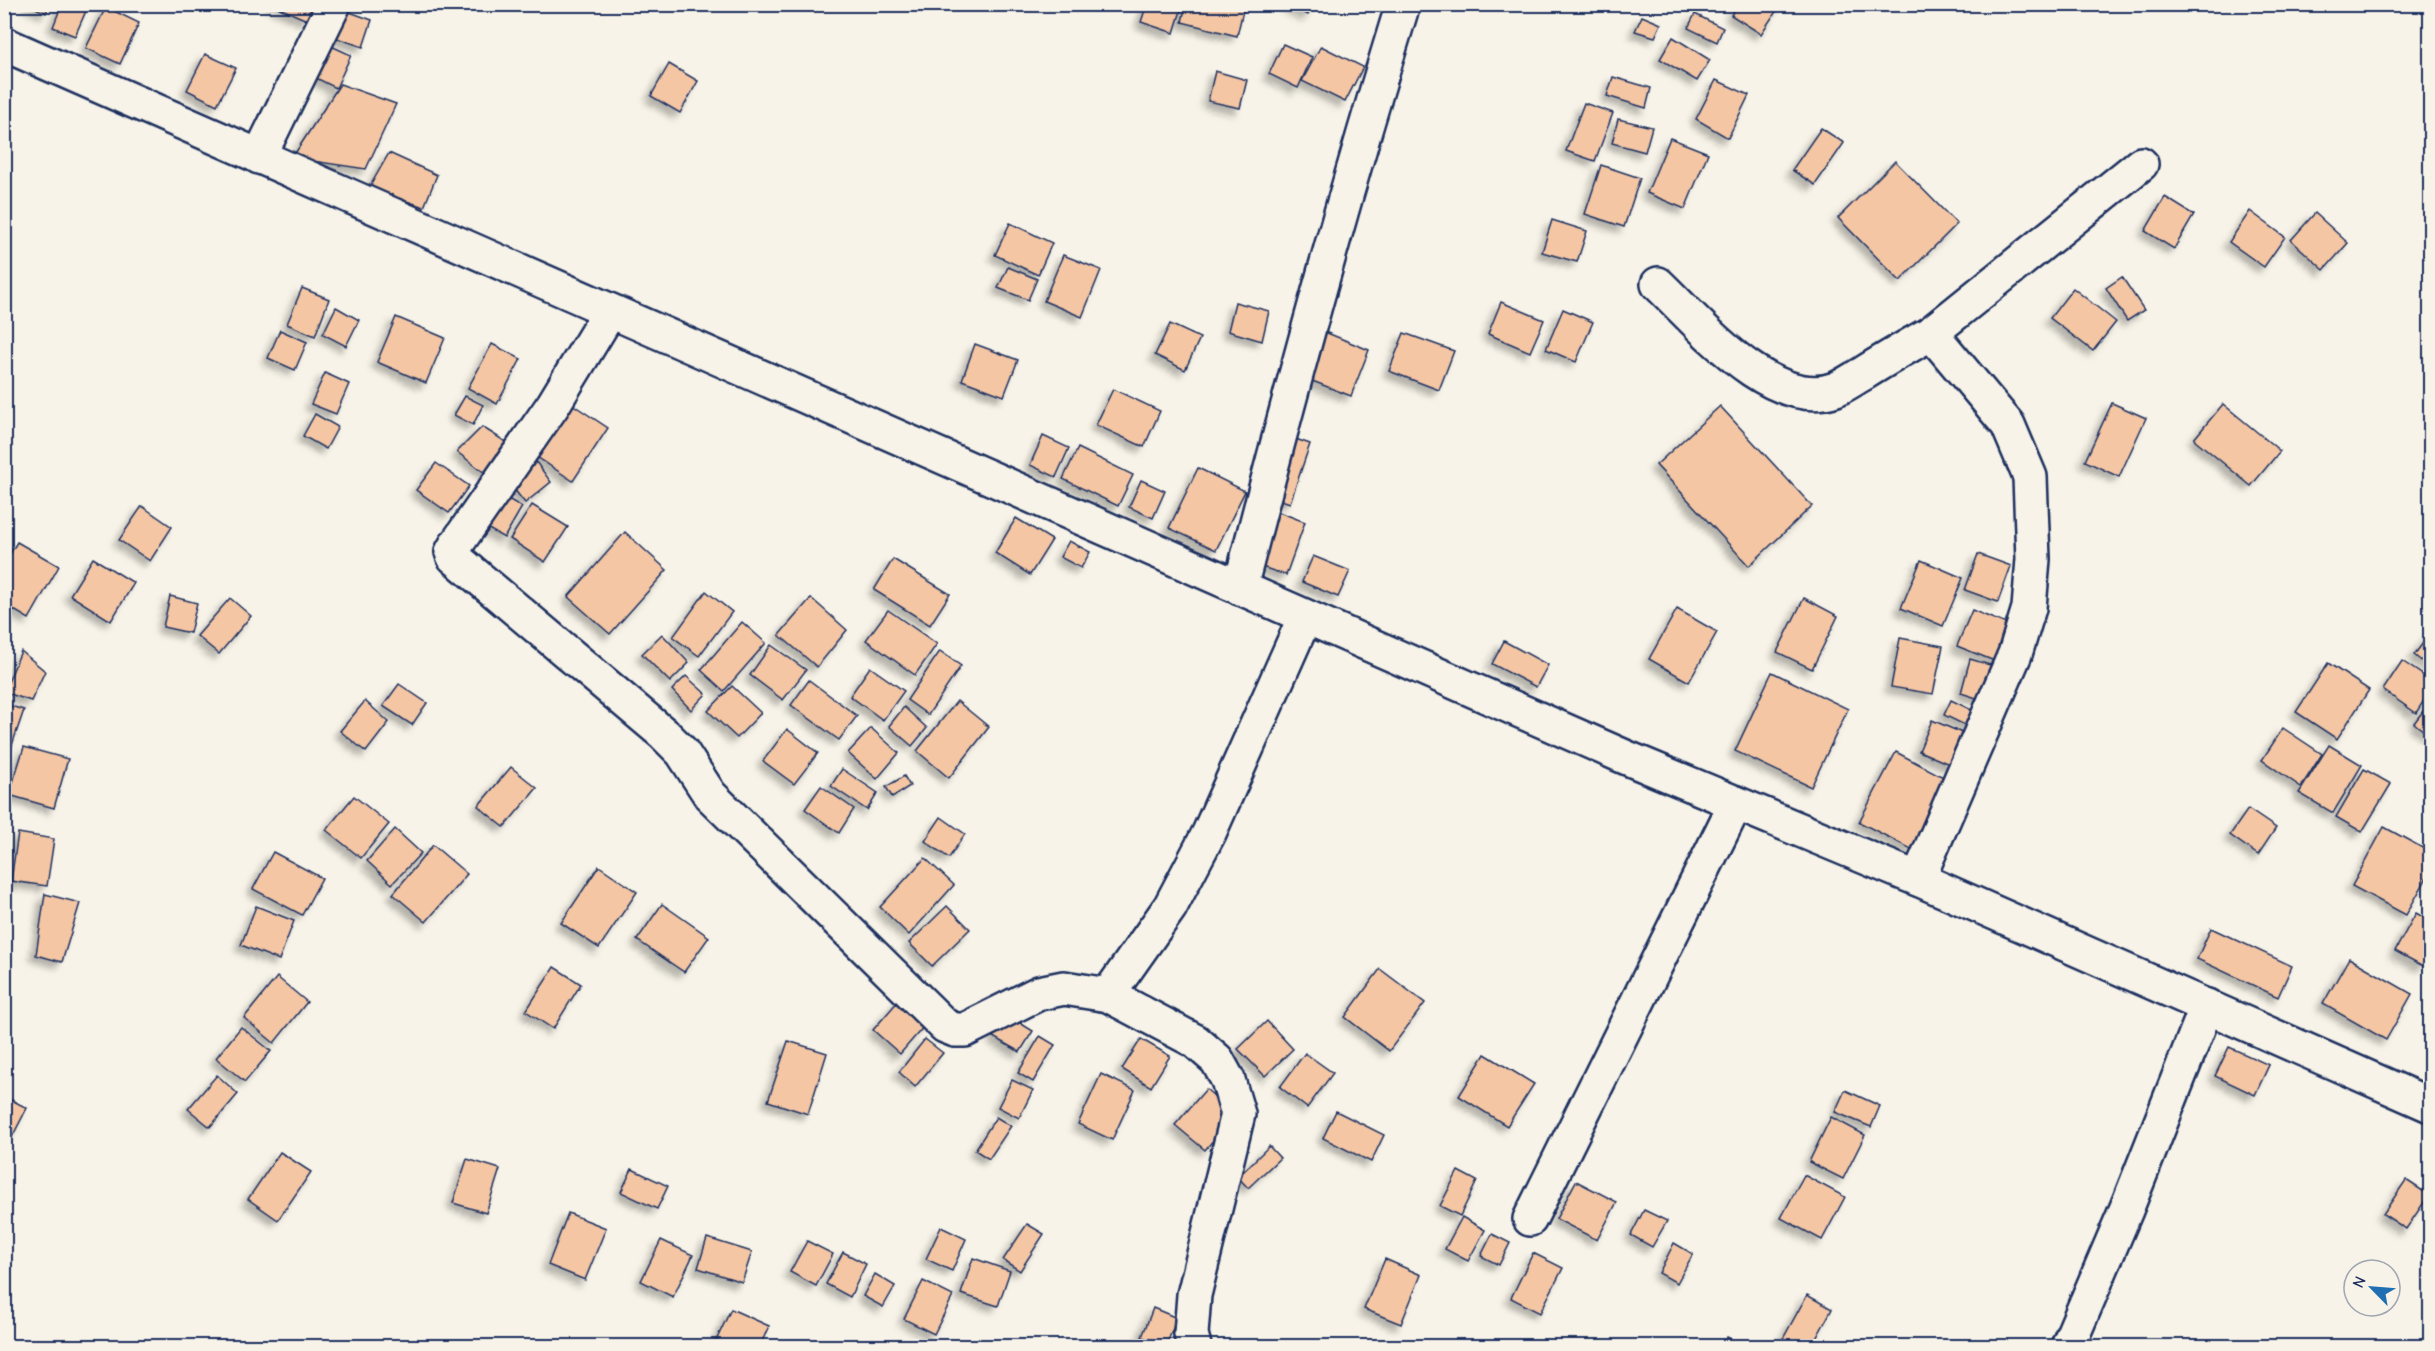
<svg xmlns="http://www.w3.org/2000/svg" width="2435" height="1351" viewBox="0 0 2435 1351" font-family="'Comic Neue',sans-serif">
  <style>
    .building { fill: #f4c6a4; stroke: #1b2f5e; stroke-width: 1.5; filter: url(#shadow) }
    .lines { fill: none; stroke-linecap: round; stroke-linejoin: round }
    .minor-casing { stroke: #1b2f5e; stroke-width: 38 }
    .minor { stroke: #f7f3e8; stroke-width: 33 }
  </style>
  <defs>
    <filter id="shadow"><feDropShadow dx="-5.5" dy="5.5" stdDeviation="3" flood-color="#0004"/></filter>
  </defs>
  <rect width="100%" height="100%" fill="#f7f3e8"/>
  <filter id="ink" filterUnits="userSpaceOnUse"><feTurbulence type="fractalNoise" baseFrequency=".0167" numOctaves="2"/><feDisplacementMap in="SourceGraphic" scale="12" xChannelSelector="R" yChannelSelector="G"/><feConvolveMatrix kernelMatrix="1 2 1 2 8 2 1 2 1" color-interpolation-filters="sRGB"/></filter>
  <g filter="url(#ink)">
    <g class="building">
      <polygon points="27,4 49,4 46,13"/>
      <polygon points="62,4 89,4 75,36 53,27"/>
      <polygon points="270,4 313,4 307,20"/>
      <polygon points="1147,4 1183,4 1174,33 1141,22"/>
      <polygon points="1186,4 1244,6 1237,36 1182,22"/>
      <polygon points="1286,4 1314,4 1308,15"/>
      <polygon points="1738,4 1781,4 1761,34 1731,15"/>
      <polygon points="106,7 139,23 120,64 86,48"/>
      <polygon points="344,10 372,20 363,47 334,37"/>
      <polygon points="1695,14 1723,28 1717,42 1688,28"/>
      <polygon points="1642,16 1661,24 1655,37 1635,31"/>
      <polygon points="1673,37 1710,60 1697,81 1660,59"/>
      <polygon points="1283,44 1312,57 1298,88 1269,74"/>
      <polygon points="329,45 351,55 336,88 314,77"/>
      <polygon points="1321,46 1363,67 1345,102 1302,81"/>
      <polygon points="205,54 236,68 217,105 187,90"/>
      <polygon points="669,64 698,81 680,113 651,96"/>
      <polygon points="1215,71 1247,80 1240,108 1208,101"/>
      <polygon points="1613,77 1651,88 1646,108 1607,96"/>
      <polygon points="1716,80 1749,95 1728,138 1696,119"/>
      <polygon points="340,84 396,104 366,169 292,158"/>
      <polygon points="1584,103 1613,113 1595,161 1566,151"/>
      <polygon points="1618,119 1652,127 1645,152 1612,143"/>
      <polygon points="1821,128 1844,143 1815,185 1792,170"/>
      <polygon points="1670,138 1708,153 1685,209 1647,193"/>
      <polygon points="389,153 437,175 424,207 369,188"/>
      <polygon points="1895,161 1957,224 1900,281 1838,218"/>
      <polygon points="1601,165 1640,178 1624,227 1585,214"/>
      <polygon points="2165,197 2194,215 2174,249 2145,231"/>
      <polygon points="2250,211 2285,237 2264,267 2229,242"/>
      <polygon points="2315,213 2348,243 2324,270 2291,240"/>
      <polygon points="1552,220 1587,231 1577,262 1542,252"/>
      <polygon points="1010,223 1052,243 1038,275 995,255"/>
      <polygon points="1063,255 1101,270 1082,317 1044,301"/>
      <polygon points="1008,267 1037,279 1028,300 998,288"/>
      <polygon points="2122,277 2144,310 2127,321 2106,288"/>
      <polygon points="302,288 329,299 315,336 287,324"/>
      <polygon points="2073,288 2116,322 2093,351 2050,318"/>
      <polygon points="1235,302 1269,311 1262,341 1228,331"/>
      <polygon points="1501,302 1544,320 1530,352 1488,334"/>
      <polygon points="336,307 359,320 346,346 323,334"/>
      <polygon points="1563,309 1593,322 1576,362 1546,349"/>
      <polygon points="396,317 445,338 426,383 377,362"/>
      <polygon points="1170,324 1200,338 1185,370 1155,355"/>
      <polygon points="1315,328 1369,350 1351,396 1297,375"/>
      <polygon points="280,330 307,342 295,370 268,358"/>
      <polygon points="1404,333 1454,351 1439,390 1389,371"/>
      <polygon points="492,344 521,359 497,404 468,388"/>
      <polygon points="975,344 1018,360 1004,396 962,380"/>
      <polygon points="325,373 349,384 336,414 311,404"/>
      <polygon points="1113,389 1160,411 1144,447 1096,425"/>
      <polygon points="465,396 483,405 473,425 454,415"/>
      <polygon points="2112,403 2146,418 2119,477 2085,461"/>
      <polygon points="572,404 608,428 573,481 537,457"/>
      <polygon points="2223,404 2280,451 2251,486 2194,439"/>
      <polygon points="1720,406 1812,506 1749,566 1656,465"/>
      <polygon points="315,414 338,427 326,449 303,436"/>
      <polygon points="482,427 514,447 489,476 457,452"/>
      <polygon points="1043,436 1069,448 1056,477 1030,465"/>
      <polygon points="1287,436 1310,444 1290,503 1267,495"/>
      <polygon points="1078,448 1133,475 1118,506 1063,479"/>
      <polygon points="536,462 551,482 525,503 510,484"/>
      <polygon points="436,463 469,486 449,513 416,490"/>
      <polygon points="1198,468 1245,491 1216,550 1169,528"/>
      <polygon points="1141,480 1165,491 1153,518 1129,507"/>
      <polygon points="498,493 522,507 504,538 480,524"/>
      <polygon points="532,505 568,527 545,562 510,539"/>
      <polygon points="142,506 172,527 150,561 119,540"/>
      <polygon points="1271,509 1305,522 1286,575 1250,563"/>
      <polygon points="1016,518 1052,540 1030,575 995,553"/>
      <polygon points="625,532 667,570 610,634 568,597"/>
      <polygon points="1069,541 1090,552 1081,568 1060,557"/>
      <polygon points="17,542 59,566 29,619 4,604 4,564"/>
      <polygon points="1978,554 2011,566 1998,602 1965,590"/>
      <polygon points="1313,556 1350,571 1338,597 1302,582"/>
      <polygon points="93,558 134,583 111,621 70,595"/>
      <polygon points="893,559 950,594 930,625 874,590"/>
      <polygon points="1921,560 1963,578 1943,626 1901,608"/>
      <polygon points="706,591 732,612 699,656 673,637"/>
      <polygon points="170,596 197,603 190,633 163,627"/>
      <polygon points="230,598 251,616 219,654 197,636"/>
      <polygon points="811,598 847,630 817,667 779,635"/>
      <polygon points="1804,598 1838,616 1812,669 1777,652"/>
      <polygon points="1677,609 1717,632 1689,682 1649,659"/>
      <polygon points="888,610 937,644 915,675 866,640"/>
      <polygon points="1972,610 2016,628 2002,664 1957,646"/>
      <polygon points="742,622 766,643 724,691 701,670"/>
      <polygon points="662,634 689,663 670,682 642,654"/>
      <polygon points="2430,634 2430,668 2414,655"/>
      <polygon points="1900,638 1943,646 1933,694 1891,687"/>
      <polygon points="1504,641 1548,665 1536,687 1492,664"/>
      <polygon points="771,645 806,670 783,700 750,675"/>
      <polygon points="21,651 45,671 31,701 4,692"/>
      <polygon points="940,651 961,666 928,715 907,700"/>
      <polygon points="1970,659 2000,668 1989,702 1961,693"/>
      <polygon points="2402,661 2430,680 2430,691 2416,713 2383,690"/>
      <polygon points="2328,663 2369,690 2337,739 2296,712"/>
      <polygon points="870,667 904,691 883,720 850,696"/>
      <polygon points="1772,672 1848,709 1811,787 1735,751"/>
      <polygon points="686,676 706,694 691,710 672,690"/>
      <polygon points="809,680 857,716 839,740 791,705"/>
      <polygon points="399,684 427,703 412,725 383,706"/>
      <polygon points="732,686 761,713 737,738 708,711"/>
      <polygon points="1951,700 1980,714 1973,729 1944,715"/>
      <polygon points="365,701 389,722 366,752 340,731"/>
      <polygon points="957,701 989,727 949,778 917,751"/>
      <polygon points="2430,702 2430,736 2414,723"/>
      <polygon points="4,704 24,710 11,748 4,746"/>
      <polygon points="904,707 927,728 912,746 889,726"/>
      <polygon points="1932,720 1969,736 1956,767 1919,751"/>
      <polygon points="871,728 899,753 877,779 848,753"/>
      <polygon points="2283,728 2322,754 2301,787 2262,760"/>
      <polygon points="787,729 818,753 794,784 763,761"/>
      <polygon points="2329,745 2362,765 2333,813 2299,793"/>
      <polygon points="24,747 68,759 54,808 9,795"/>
      <polygon points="1896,752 1949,780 1913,850 1859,822"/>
      <polygon points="511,767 537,788 504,827 478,806"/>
      <polygon points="842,769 878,793 867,810 831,786"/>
      <polygon points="2364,769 2391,784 2362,832 2336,817"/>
      <polygon points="904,776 910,786 892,797 886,787"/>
      <polygon points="821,786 854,809 839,833 805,809"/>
      <polygon points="354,796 389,824 361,858 326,830"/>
      <polygon points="2248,809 2276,828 2258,855 2230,835"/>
      <polygon points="941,817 965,834 949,858 925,841"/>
      <polygon points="2384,827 2430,852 2430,872 2406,915 2352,886"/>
      <polygon points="395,829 421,853 392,884 367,861"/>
      <polygon points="18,833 54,839 47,886 11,881"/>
      <polygon points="433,845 467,874 426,922 393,894"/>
      <polygon points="273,852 322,878 302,915 253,889"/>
      <polygon points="925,858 954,885 909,935 880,907"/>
      <polygon points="599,866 637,892 599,948 561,923"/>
      <polygon points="45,894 80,903 62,962 36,955"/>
      <polygon points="662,904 709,937 684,972 637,940"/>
      <polygon points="256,906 294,921 279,960 241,945"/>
      <polygon points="947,906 970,929 932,966 909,943"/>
      <polygon points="2416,913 2430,921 2430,951 2423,966 2395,951"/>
      <polygon points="2211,928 2292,966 2278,997 2197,959"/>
      <polygon points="2349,958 2412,994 2386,1040 2323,1004"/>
      <polygon points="554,967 581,984 553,1029 526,1011"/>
      <polygon points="1380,969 1425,1003 1389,1051 1345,1017"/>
      <polygon points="277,977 307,1002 274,1043 244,1018"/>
      <polygon points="905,993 932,1017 900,1054 873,1030"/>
      <polygon points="1007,1015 1033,1031 1020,1052 993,1037"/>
      <polygon points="1267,1021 1293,1049 1265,1076 1238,1049"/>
      <polygon points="241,1027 271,1051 245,1082 216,1058"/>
      <polygon points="1040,1036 1055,1045 1033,1082 1018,1073"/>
      <polygon points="925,1039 943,1053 915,1087 899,1072"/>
      <polygon points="1141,1039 1170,1056 1151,1087 1122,1069"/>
      <polygon points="788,1041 827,1053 808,1114 768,1101"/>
      <polygon points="2229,1047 2269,1065 2255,1095 2215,1076"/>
      <polygon points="1305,1053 1333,1073 1307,1108 1280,1087"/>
      <polygon points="1485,1054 1534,1084 1507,1126 1459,1096"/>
      <polygon points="1101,1074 1135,1090 1112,1140 1078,1124"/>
      <polygon points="217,1075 238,1094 210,1127 188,1109"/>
      <polygon points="1012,1080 1033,1090 1019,1118 998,1107"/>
      <polygon points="1206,1089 1235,1114 1205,1150 1175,1125"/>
      <polygon points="1845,1090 1880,1106 1871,1127 1835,1112"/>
      <polygon points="4,1096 27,1108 10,1141 4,1138"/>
      <polygon points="1336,1111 1384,1135 1371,1162 1323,1138"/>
      <polygon points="996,1117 1011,1126 989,1159 975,1150"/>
      <polygon points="1831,1117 1865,1135 1843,1179 1809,1162"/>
      <polygon points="1269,1146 1280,1158 1248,1188 1238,1177"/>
      <polygon points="280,1152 311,1172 278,1220 248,1199"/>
      <polygon points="467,1159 500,1169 486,1213 453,1203"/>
      <polygon points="632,1169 668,1186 657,1209 621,1192"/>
      <polygon points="1458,1171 1477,1181 1460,1216 1440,1206"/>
      <polygon points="1804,1175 1845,1197 1822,1240 1781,1218"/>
      <polygon points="2406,1180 2429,1195 2406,1229 2383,1214"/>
      <polygon points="1576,1181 1617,1202 1597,1240 1556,1219"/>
      <polygon points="1644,1210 1667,1221 1652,1247 1631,1235"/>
      <polygon points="568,1213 606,1228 585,1280 548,1265"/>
      <polygon points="1462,1217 1485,1230 1468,1261 1445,1249"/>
      <polygon points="1027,1224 1044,1234 1020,1271 1003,1260"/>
      <polygon points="941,1227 966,1239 952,1271 926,1259"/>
      <polygon points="1492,1234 1510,1243 1499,1265 1481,1256"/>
      <polygon points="707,1238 752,1252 742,1282 698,1268"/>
      <polygon points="661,1240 693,1255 673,1297 641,1281"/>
      <polygon points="807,1241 833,1254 816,1286 790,1272"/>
      <polygon points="1674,1243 1693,1254 1677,1283 1659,1273"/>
      <polygon points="843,1252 866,1264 850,1297 826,1284"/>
      <polygon points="1533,1253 1563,1268 1540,1313 1511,1298"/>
      <polygon points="973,1258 1010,1271 998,1306 961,1294"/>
      <polygon points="1385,1259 1421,1275 1401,1324 1364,1309"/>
      <polygon points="875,1274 895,1286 883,1307 863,1296"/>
      <polygon points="923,1281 953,1296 934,1334 904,1319"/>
      <polygon points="1807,1295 1832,1309 1812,1346 1779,1346"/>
      <polygon points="1153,1308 1177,1318 1166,1346 1142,1337"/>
      <polygon points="731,1309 769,1326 760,1346 714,1345"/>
      <polygon points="1727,1337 1745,1346 1722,1346"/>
    </g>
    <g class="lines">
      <g class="minor-casing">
        <g id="minor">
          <polyline points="4,44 1625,757 1918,879 2430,1105"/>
          <polyline points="259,157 334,4"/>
          <path d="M1658,284C1700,324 1772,412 1836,389C1845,385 1855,378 1864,373C1886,359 1909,346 1931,333"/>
          <polyline points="610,311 553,405 456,545 452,552 454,557 664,734 682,752 710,795 945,1026 955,1030 965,1030 1039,993 1064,988 1108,995 1195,1041 1217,1060 1228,1080 1238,1114 1194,1295 1191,1334 1194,1346"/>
          <path d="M1240,588C1290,392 1343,198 1403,4"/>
          <polyline points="1918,879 2015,654 2029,608 2033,559 2030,477 2008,425 1931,333 2141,164"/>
          <polyline points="1108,995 1170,907 1209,833 1305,617"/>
          <polyline points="1530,1219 1736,803"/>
          <polyline points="2068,1346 2126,1210 2207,1006"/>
        </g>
      </g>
      <use href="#minor" class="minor"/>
    </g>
  </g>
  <rect width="2435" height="1351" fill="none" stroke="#f7f3e8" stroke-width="24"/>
  <rect x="12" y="12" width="2411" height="1327" fill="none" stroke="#1b2f5e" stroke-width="2" filter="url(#ink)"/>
  <g transform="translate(2372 1288) rotate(295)"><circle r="28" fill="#f7f3e8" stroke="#9fa5b1" stroke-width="1.5"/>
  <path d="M0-4.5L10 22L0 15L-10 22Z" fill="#1f6fb2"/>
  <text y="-9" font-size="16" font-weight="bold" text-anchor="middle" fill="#1b2f5e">N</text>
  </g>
</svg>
